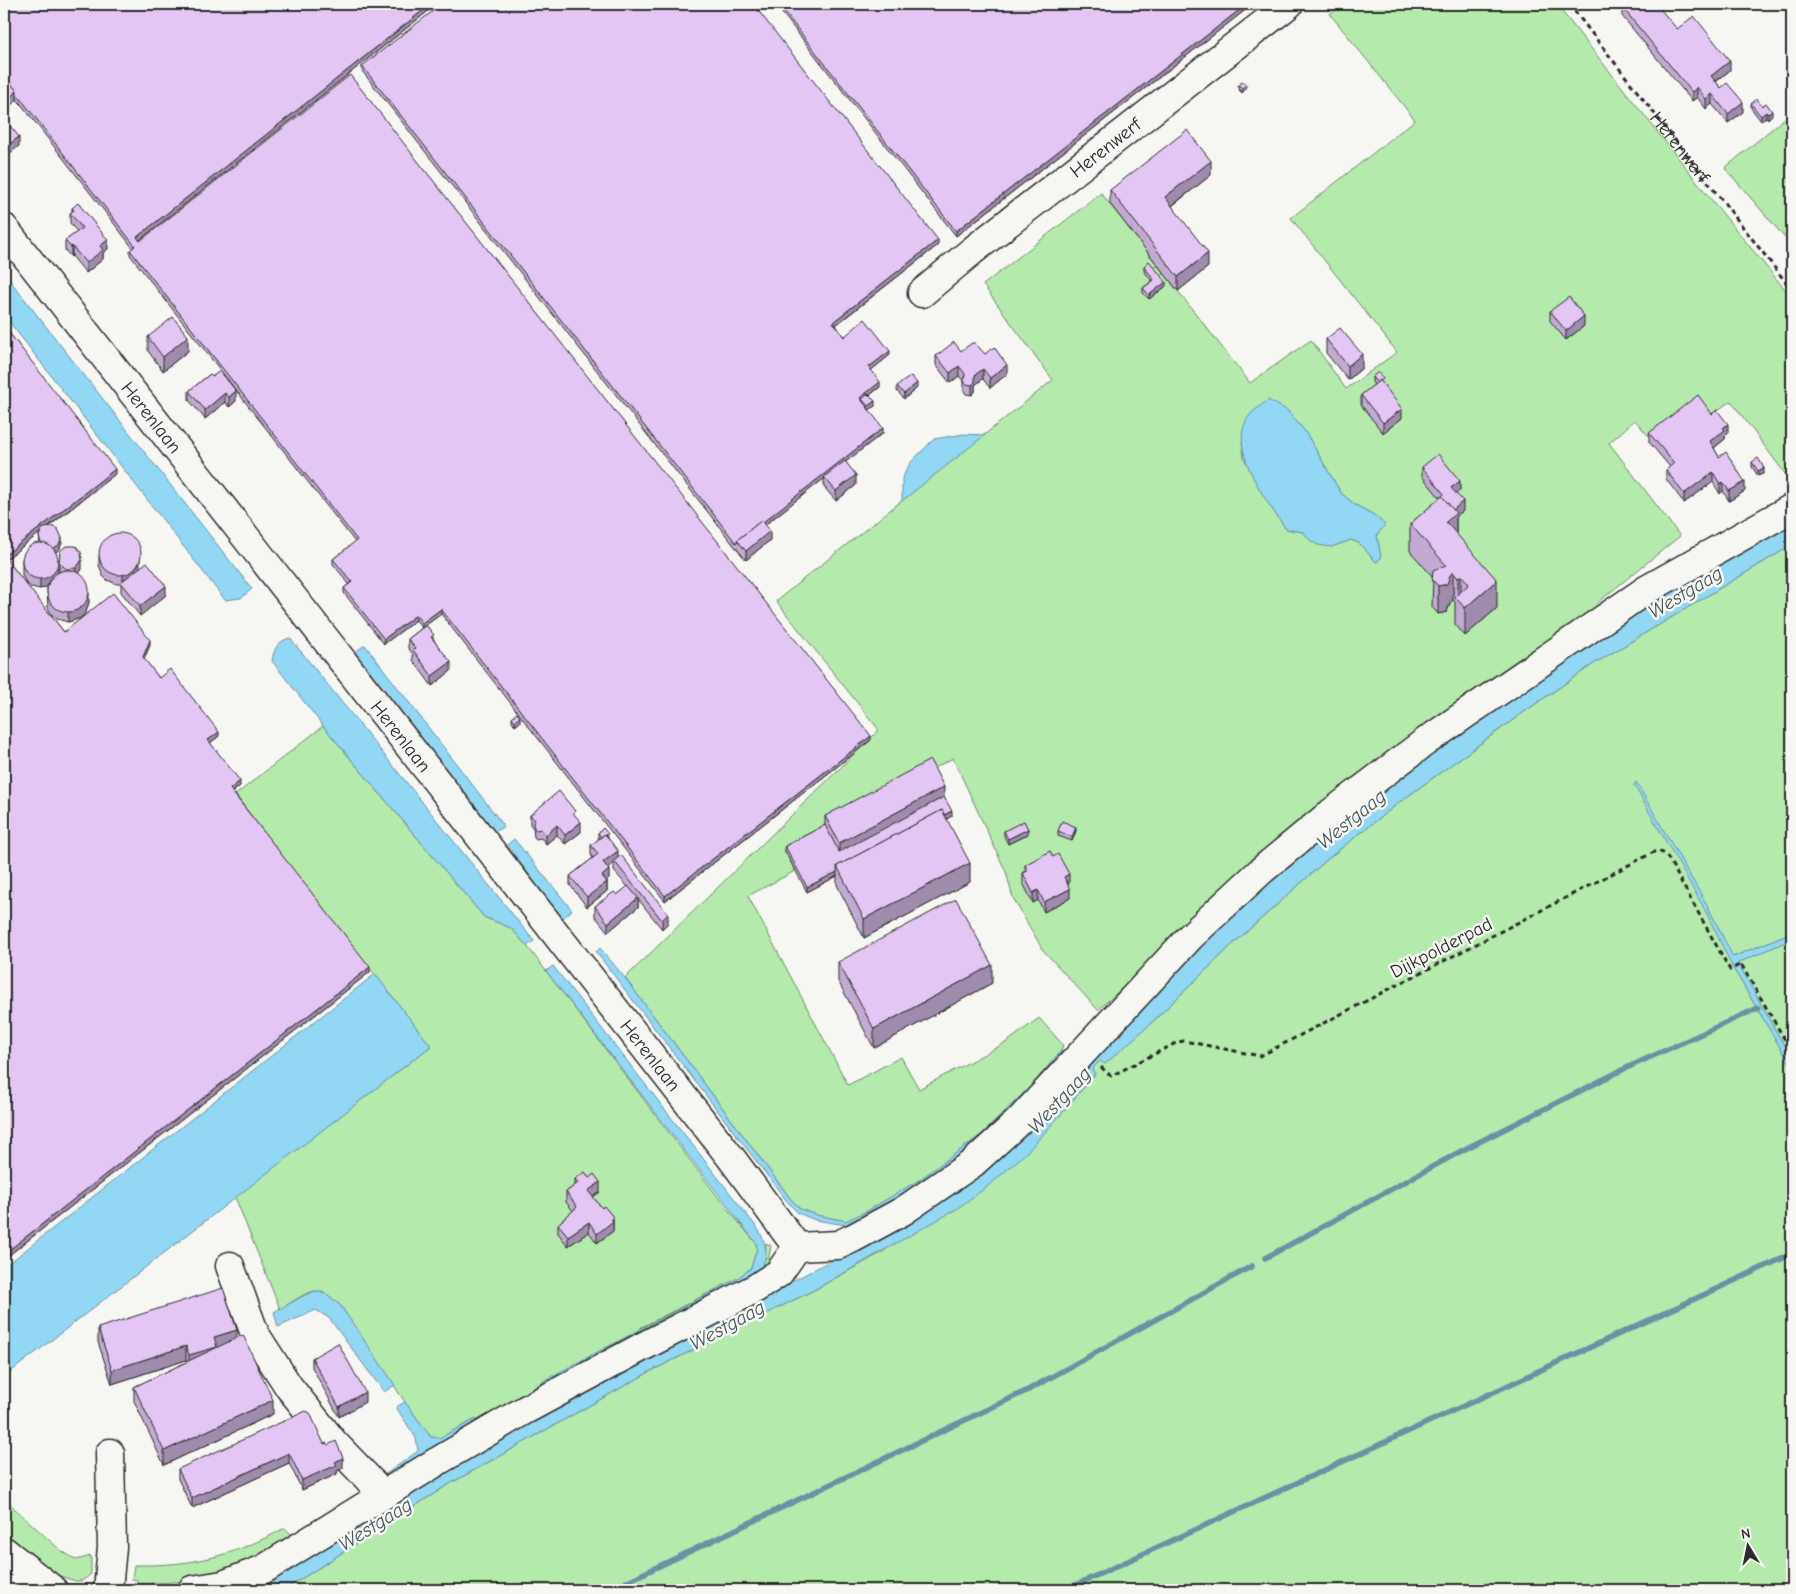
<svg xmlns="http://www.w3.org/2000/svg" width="1796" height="1594" viewBox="0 0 1796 1594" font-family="'Comic Neue',sans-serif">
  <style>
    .green { fill: #b4eaac; stroke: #708a6c; fill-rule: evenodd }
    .water { fill: #92d7f4; stroke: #6992a4 }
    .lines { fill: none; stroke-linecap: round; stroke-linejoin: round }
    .stream { stroke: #6992a4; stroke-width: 5.5 }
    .minor-casing { stroke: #2b2b2b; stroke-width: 31 }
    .path { stroke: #2b2b2b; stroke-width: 3; stroke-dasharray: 5 4; stroke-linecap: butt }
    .minor { stroke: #f6f6f2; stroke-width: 28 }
    .wall { fill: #c3aad2; stroke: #2b2b2b }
    .shaded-wall { fill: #9f8bab; stroke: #2b2b2b }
    .building { fill: #e3c6f4; stroke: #2b2b2b }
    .labels { text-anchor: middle; stroke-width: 5; stroke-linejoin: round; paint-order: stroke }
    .street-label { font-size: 19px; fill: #2b2b2b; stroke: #f6f6f2 }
    .water-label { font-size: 20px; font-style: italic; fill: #45565d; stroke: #f6f6f2 }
  </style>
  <rect width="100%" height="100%" fill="#f6f6f2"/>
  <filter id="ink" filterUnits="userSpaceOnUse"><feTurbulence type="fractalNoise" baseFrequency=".02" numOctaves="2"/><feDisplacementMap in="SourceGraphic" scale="10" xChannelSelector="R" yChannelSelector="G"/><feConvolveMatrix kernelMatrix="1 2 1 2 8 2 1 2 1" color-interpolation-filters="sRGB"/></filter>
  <g filter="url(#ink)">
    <g class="green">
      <path d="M1344,4H1556L1710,198L1792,298V483L1731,401L1709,416L1697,401L1649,437L1635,420L1609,443L1680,536L1597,603L1603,611L1272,852L1098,1010L1043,950L1013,898L1006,872L953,758L783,848L795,871L748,896L848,1085L901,1057L919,1089L1007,1042L1039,1018L1063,1045L1061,1051L1032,1085L981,1135L919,1180L869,1210L846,1221L816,1215L800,1209L790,1198L625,978L879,730L776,601L1053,380L983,285L1101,193L1250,383L1311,340L1346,389L1397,352L1291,218L1415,120L1330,14ZM1287,410L1306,433L1341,493L1354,504L1374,515L1384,525L1377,535L1381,558L1376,562L1359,543L1351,540L1331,547L1311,541L1303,532L1286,529L1269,504L1244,458L1242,442Z"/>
      <polygon points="1792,112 1792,246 1725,168"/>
      <polygon points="1792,545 1792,932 1733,957 1733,968 1792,1067 1792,1590 284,1590 446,1486 651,1371 814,1290 881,1253 1057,1119 1095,1074 1092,1069 1100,1061 1146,1028 1232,945 1330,857 1401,801 1524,712 1592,665"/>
      <path d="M323,726L484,917L511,928L527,946L724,1205L756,1243L757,1248L751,1268L738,1278L640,1328L762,1267L765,1258L766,1243L771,1246L768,1262L763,1270L535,1395L528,1393L501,1407L482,1429L390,1483L377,1479L386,1474L388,1478L476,1419L439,1438L431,1437L405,1402L340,1305C334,1300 325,1291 316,1291C307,1291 289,1304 280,1309L235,1197L431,1046L234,796Z"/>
      <polygon points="1792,939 1792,1051 1782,1042 1737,963"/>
      <polygon points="4,1499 59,1549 76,1560 91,1556 91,1574 82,1581 76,1581 38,1569 4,1541"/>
      <path d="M285,1528L299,1542L258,1563L191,1581L138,1584L137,1580L132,1579L134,1565C193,1566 233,1556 285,1528Z"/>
    </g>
    <g class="water">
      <polygon points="4,273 252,589 241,598 225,600 4,315"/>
      <path d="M1268,400L1287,410L1306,433L1341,493L1354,504L1374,515L1385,525L1377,535L1381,558L1376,562L1359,543L1351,540L1331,547L1318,545L1311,541L1303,532L1286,529C1268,503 1230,454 1246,421C1250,412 1261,406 1268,400Z"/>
      <polygon points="964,434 985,435 902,501 902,479 910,463 934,439"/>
      <polygon points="1792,515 1792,545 1592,665 1524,712 1401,801 1330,857 1232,945 1146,1028 1105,1064 1100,1061 1092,1069 1095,1074 1057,1119 1026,1153 992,1183 955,1210 814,1290 651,1371 446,1486 284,1590 250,1590 394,1498 720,1317 804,1275 895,1225 1307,846 1553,660"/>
      <path d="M290,638L534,941L527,946L511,928L484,917L323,726L272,661C274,648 278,641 290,638Z"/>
      <polygon points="365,645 504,826 495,832 355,652"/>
      <polygon points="1636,782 1707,905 1733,957 1792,932 1792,939 1738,963 1782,1042 1792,1050 1792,1067 1733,968 1705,910 1634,785"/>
      <polygon points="514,839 572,910 562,919 507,845"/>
      <polygon points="600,948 625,978 790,1198 800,1209 816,1215 846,1221 869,1210 919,1180 981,1135 1032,1085 1061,1051 1062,1051 1051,1069 1034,1088 983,1138 959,1158 922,1183 871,1213 846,1225 815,1220 798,1213 786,1200 596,952"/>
      <path d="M553,966L758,1229C767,1244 770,1258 758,1272L537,1389V1385L550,1377L738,1278L751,1268L757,1248L756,1243L546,971Z"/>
      <polygon points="375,974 431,1046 4,1377 4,1267"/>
      <polygon points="316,1291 328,1295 340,1305 395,1385 384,1392 329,1318 316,1310 278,1327 274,1312 305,1295"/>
      <polygon points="405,1402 431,1437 439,1438 476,1419 478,1423 388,1478 386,1474 418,1451 416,1438 396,1407"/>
    </g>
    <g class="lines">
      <g class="stream">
        <polyline points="1265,1258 1465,1149 1622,1070 1758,1008"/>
        <polyline points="609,1590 1028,1390 1252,1266"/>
        <polyline points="1065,1590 1792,1254"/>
      </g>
      <g class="minor-casing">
        <g id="minor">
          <path id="s2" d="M4,228L732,1159L797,1247"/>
          <path id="s3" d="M922,293L972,251L1289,4"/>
          <polyline points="797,1247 838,1245 853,1238 903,1211 973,1163 1018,1122 1191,936 1262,870 1331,813 1425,742 1646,590 1792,508"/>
          <polyline points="230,1266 255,1334 289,1387 334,1443 383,1494"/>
          <polyline points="4,1551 53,1590"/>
          <polyline points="4,1590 12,1590"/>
          <polyline points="108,1590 112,1547 110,1453"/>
          <polyline points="192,1590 223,1585 264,1569 438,1461 525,1410 640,1348 756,1288 779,1273 797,1247"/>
        </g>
      </g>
      <g class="path">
        <path id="s1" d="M1569,4L1792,290"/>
        <path d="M1101,1067L1111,1076L1178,1042L1184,1041L1260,1056L1654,852C1660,851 1664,852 1668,858L1730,970L1741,964L1785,1040L1792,1038"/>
      </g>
      <use href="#minor" class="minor"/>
    </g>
    <g class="wall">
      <polygon points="4,4 437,4 139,240 871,740 665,901 441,614 426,625 451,671 432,686 413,660 413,654 408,648 408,639 422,628 416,620 384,644 344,593 344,588 349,584 333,564 333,559 355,542 130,255 130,250 133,248 17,99 17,100"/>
      <polygon points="775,4 1253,4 956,236"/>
      <polygon points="1622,7 1730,70 1716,82 1743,112 1728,123 1712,104 1706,109 1697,97 1692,101 1622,16"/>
      <polygon points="362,66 938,245 836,325 844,337 890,355 871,370 880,387 870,395 875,406 869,410 883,433 845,462 856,485 836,501 824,487 824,478 765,525 770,540 746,560 737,549 737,547 736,548 362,71"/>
      <polygon points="1238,85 1246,89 1242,93 1238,89"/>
      <polygon points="1751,104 1762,106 1772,115 1768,119 1766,117 1761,121 1751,108"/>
      <polygon points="1211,175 1172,206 1208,267 1178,291 1110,204 1110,190"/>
      <polygon points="72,208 108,249 103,253 103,259 86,273 72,256 71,257 65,250 65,241 77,232 70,223 70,213 72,211"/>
      <polygon points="1144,266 1166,286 1149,299 1143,293 1143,288 1152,281 1144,271"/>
      <polygon points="1550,311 1584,326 1566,340 1550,321"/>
      <polygon points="4,326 115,474 47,528 62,543 59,550 55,552 58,574 60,572 59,571 60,551 82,569 79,574 89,602 86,612 81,618 68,622 57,619 52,615 48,608 47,588 48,586 40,589 31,587 26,583 22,575 22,559 40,544 39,536 41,532 6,559 64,632 150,645 144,659 159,678 219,736 210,743 240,786 233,792 370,972 4,1259"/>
      <polygon points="148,337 188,351 163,371 148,351"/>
      <polygon points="1326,339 1362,368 1348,380 1326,353"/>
      <polygon points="961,351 985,354 1007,374 990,388 983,379 975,385 975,392 972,395 966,394 964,391 964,382 959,376 950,383 936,365 936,356"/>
      <polygon points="210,374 236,401 229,407 225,402 205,419 189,400 189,391"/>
      <polygon points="1372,377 1383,384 1402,418 1383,433 1361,405 1361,395 1374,385 1372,382"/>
      <polygon points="897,386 917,388 904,399 897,391"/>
      <polygon points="1649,433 1728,433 1725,436 1725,439 1714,448 1719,457 1745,491 1729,501 1723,491 1720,494 1713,482 1684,503 1666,479 1666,470 1670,467 1649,442"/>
      <polygon points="1752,462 1764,473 1758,476 1752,467"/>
      <polygon points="1422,467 1460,490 1456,494 1463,511 1456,516 1456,534 1497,608 1465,636 1455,624 1455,602 1453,600 1450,603 1447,612 1438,614 1432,607 1433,577 1410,551 1410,524 1440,498 1422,476"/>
      <polygon points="99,556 140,567 166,595 140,616 121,592 121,584 117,584 107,580 103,576 99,565"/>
      <polygon points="512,717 520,722 515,726 512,721"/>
      <polygon points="944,797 952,816 946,819 970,882 864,938 837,885 837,876 807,892 785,851 785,846 825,825 825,816"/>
      <polygon points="530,815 575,816 581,832 565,844 557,835 546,844 541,838 536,839 534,837 533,828 530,824"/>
      <polygon points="1004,831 1028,834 1008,844 1004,836"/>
      <polygon points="1058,831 1076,831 1072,841 1058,836"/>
      <polygon points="598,833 608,838 618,858 668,923 662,929 638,899 638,907 608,932 595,916 595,906 617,895 628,887 614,871 614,863 608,868 609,879 607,881 607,891 587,907 570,885 570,876 593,858 591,855 591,845 599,839 598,838"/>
      <polygon points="1025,865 1069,884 1067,885 1070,898 1044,912 1038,900 1033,903 1023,883 1023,873 1025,872"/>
      <polygon points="838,962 992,983 874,1048 838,981"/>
      <polygon points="575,1179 600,1192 593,1197 602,1208 613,1217 613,1231 597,1243 589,1232 568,1246 558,1233 558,1224 573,1211 566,1202 566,1192 575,1185"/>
      <polygon points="98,1328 237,1338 273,1414 164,1465 134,1401 134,1387 187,1362 186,1360 112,1384 98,1342"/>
      <polygon points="312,1358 365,1402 339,1417 312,1367"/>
      <polygon points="324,1444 343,1468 337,1471 337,1474 302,1490 289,1463 192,1508 178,1479 178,1469"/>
    </g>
    <g class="shaded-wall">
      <polygon points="431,4 437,4 137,242 137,237"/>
      <polygon points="1247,4 1253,4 956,236 956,231"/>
      <polygon points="1730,61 1730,70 1711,85 1711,76"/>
      <polygon points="1246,85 1246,89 1242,93 1242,88"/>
      <polygon points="1697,87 1697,97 1692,101 1692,92"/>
      <polygon points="17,91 17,100 4,111 4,102"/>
      <polygon points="1712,94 1712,104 1706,109 1706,99"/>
      <polygon points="1743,102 1743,112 1728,123 1728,114"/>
      <polygon points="1772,111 1772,115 1768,119 1768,114"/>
      <polygon points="1766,112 1766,117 1761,121 1761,116"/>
      <polygon points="19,137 19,146 4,158 4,148"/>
      <polygon points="1211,161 1211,175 1165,211 1165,197"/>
      <polygon points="108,240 108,249 103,253 103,259 86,273 86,263 100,246"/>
      <polygon points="938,240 938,245 833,327 833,322"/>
      <polygon points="72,246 72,256 71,257 71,247"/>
      <polygon points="1208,253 1208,267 1178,291 1178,277"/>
      <polygon points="1166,282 1166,286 1149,299 1149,295"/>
      <polygon points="1584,316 1584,326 1566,340 1566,331"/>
      <polygon points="188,336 188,351 163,371 163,357"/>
      <polygon points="890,351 890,355 869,372 869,367"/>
      <polygon points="1362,354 1362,368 1348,380 1348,366"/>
      <polygon points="1007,365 1007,374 990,388 990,378"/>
      <polygon points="959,366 959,376 950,383 950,373"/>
      <polygon points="983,369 983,379 975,385 975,392 972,395 972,385 975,375"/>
      <polygon points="880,382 880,387 863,400 862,399 862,401 860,398"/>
      <polygon points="917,383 917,388 904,399 904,394"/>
      <polygon points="236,391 236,401 229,407 229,397"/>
      <polygon points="225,393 225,402 205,419 205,410"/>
      <polygon points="875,401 875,406 868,411 868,406"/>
      <polygon points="1402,409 1402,418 1383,433 1383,423"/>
      <polygon points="1728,424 1728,433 1725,436 1725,439 1710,451 1710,441 1723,428"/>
      <polygon points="883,428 883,433 740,544 738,541"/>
      <polygon points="1764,468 1764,473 1758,476 1758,471"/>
      <polygon points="115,469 115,474 4,561 4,556"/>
      <polygon points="1713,472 1713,482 1684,503 1684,494"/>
      <polygon points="856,475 856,485 836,501 836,491"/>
      <polygon points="1460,481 1460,490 1451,497 1451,488"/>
      <polygon points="1723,482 1723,491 1720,494 1720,484"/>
      <polygon points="1745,482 1745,491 1729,501 1729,491"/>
      <polygon points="1463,501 1463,511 1456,516 1456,541 1446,522 1453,510"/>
      <polygon points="770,531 770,540 746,560 746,551"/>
      <polygon points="62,538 62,543 59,550 50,554 50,549"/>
      <polygon points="140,557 140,567 123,584 123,575"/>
      <polygon points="58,559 58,575 51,585 40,589 40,580"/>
      <polygon points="82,560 82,569 76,577 76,568"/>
      <polygon points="1453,572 1453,600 1450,603 1447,612 1438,614 1438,586"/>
      <polygon points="1461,575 1461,603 1458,600 1458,578"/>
      <polygon points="1497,580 1497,608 1465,636 1465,608"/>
      <polygon points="166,586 166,595 140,616 140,606"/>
      <polygon points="89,593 89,602 86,612 81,618 68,622 68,613"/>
      <polygon points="441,609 441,614 422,628 422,623"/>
      <polygon points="416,615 416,620 384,644 384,639"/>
      <polygon points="150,640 150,645 143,662 143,657"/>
      <polygon points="451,662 451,671 432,686 432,676"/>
      <polygon points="520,717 520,722 515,726 515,721"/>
      <polygon points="219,732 219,736 208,745 208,740"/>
      <polygon points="871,736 871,740 665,901 665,896"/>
      <polygon points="240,781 240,786 230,793 230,789"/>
      <polygon points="944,787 944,802 839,857 839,843"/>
      <polygon points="952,811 952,816 841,874"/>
      <polygon points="581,822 581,832 565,844 565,835"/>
      <polygon points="557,825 557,835 546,844 546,835"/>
      <polygon points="1076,827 1076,831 1072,841 1072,837"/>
      <polygon points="1028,829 1028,834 1008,844 1008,839"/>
      <polygon points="618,851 618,860 614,861 614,863 603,872 603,862"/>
      <polygon points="970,863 970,882 864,938 864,919"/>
      <polygon points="609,870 609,879 602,885 602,876"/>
      <polygon points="837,872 837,876 807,892 807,887"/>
      <polygon points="1069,874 1069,884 1064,887 1064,877"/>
      <polygon points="607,882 607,891 587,907 587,897"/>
      <polygon points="1070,889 1070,898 1044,912 1044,902"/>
      <polygon points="1038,890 1038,900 1033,903 1033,893"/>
      <polygon points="638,898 638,907 608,932 608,923"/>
      <polygon points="668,914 668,923 662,929 662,920"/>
      <polygon points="992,965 992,983 874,1048 874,1029"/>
      <polygon points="370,967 370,972 4,1259 4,1254"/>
      <polygon points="600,1182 600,1192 588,1200 588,1191"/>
      <polygon points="613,1217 613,1231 597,1243 597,1234"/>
      <polygon points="589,1222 589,1232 568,1246 568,1236"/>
      <polygon points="237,1330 237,1344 189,1369 189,1355 214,1337"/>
      <polygon points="186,1346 186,1360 112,1384 112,1370"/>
      <polygon points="365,1392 365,1402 339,1417 339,1407"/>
      <polygon points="273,1400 273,1414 164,1465 164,1451"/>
      <polygon points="289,1453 289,1463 192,1508 192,1498"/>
      <polygon points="343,1458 343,1468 337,1471 337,1474 302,1490 302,1480"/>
    </g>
    <g class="building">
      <polygon points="4,4 431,4 137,237 140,241 350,75 871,736 665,896 441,609 422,623 416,615 384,639 344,588 352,582 333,559 357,540 130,250 135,246 17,94 17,91 4,75"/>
      <polygon points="442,4 753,4 938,240 833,322 844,337 865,319 890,351 869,367 880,382 860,398 883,428 763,522 762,520 737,540 737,542 736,543 362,66"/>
      <polygon points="778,4 1247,4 956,231"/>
      <polygon points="1626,4 1656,4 1677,29 1694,16 1730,61 1711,76 1721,88 1727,83 1743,102 1728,114 1712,94 1706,99 1697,87 1692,92 1622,7"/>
      <polygon points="4,75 17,91 4,102"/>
      <polygon points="1243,81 1246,85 1242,88 1238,85"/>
      <polygon points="1757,99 1762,106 1766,103 1772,111 1768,114 1766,112 1761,116 1751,104"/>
      <polygon points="4,118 19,137 4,148"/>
      <polygon points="1187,130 1211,161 1165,197 1208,253 1178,277 1110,190"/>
      <polygon points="78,203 108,240 100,246 103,250 86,263 72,246 71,247 65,241 82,228 70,213 74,210 72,208"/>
      <polygon points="1149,261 1166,282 1149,295 1143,288 1154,280 1144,266"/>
      <polygon points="1569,297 1584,316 1566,331 1550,311"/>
      <polygon points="173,317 188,336 163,357 148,337"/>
      <polygon points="4,326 115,469 4,556 64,632 113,593 150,640 143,657 159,678 170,669 219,732 208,740 240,781 230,789 370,967 4,1254"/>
      <polygon points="1340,328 1362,354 1348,366 1326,339"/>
      <polygon points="954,342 961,351 972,343 975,343 985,354 994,347 1007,365 990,378 983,369 975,375 975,382 972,385 966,384 964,381 965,374 959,366 950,373 936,356"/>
      <polygon points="220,371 236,391 229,397 225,393 205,410 189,391 210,374 213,376"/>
      <polygon points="1378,372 1383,379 1377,383 1372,377"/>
      <polygon points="911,376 917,383 904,394 897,386"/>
      <polygon points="1380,380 1402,409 1383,423 1361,395"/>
      <polygon points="868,394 875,401 868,406 862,399"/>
      <polygon points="1698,395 1712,414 1717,410 1728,424 1723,428 1725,430 1710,441 1719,457 1726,452 1745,482 1729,491 1723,482 1720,484 1713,472 1684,494 1666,470 1674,463 1649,433"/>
      <polygon points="1438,454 1460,481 1451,488 1463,501 1453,510 1442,496 1444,494 1422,467"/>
      <polygon points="1758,458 1764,468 1758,471 1752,462"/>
      <polygon points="845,461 856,475 836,491 824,477"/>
      <polygon points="1442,496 1456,513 1446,522 1497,580 1465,608 1455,597 1469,584 1461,575 1458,578 1453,572 1450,575 1447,584 1438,586 1432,579 1433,570 1446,565 1410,524"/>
      <polygon points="762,520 770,531 746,551 737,540"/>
      <polygon points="51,526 58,529 62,538 59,545 52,549 45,544 41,544 39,536 42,529"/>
      <circle cx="120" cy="554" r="21"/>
      <circle cx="40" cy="561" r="18"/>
      <polygon points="66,546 76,546 81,552 82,560 76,568 66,569 59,562 60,551"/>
      <polygon points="147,562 166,586 140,606 121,582"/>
      <circle cx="68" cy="591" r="21"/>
      <polygon points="426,625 434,635 431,637 451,662 432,676 413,650 415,648 408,639"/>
      <polygon points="517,713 520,717 515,721 512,717"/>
      <polygon points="930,760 944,787 839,843 825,816"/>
      <polygon points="559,791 575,811 573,813 581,822 565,835 557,825 546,835 541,829 536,830 534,828 533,823 535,820 530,815"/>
      <polygon points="944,797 952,811 944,815 942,810 837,866 837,872 807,887 785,846 825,825 839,852"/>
      <polygon points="942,810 970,863 864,919 837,866"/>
      <polygon points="1024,821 1028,829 1008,839 1004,831"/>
      <polygon points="1062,821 1076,827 1072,837 1058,831"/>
      <polygon points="603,828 608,834 606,836 605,834 601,837 598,833"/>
      <polygon points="605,834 618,851 603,862 609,870 602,876 607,882 587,897 570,876 598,854 591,845"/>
      <polygon points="1050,851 1053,857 1058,854 1069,874 1064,877 1070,889 1044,902 1038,890 1033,893 1023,873 1028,871 1025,865"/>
      <polygon points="621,855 668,914 662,920 614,861"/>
      <polygon points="628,886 638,898 608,923 595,906 614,892 617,895"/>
      <polygon points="956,899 992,965 874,1029 838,962"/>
      <polygon points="585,1172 589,1178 594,1174 600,1182 588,1191 602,1208 604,1206 613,1217 611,1219 613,1221 597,1234 589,1222 568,1236 558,1224 577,1207 566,1192 578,1183 575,1179"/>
      <polygon points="223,1288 237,1330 214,1337 217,1347 189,1355 186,1346 112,1370 98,1328"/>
      <polygon points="243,1335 273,1400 164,1451 134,1387"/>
      <polygon points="338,1343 365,1392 339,1407 312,1358"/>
      <polygon points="306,1411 310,1413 324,1444 326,1443 328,1445 336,1441 343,1458 335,1462 337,1465 302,1480 289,1453 192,1498 178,1469"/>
    </g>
  </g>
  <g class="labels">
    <g class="street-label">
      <text dy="7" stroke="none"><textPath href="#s1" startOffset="181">Herenwerf</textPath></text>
      <text dy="7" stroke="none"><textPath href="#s3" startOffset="234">Herenwerf</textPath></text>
      <text dy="7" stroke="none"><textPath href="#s2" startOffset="240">Herenlaan</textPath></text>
      <text dy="7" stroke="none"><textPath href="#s2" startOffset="645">Herenlaan</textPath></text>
      <text transform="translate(1441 947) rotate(-27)" y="7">Dijkpolderpad</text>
      <text dy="7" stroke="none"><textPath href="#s2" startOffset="1050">Herenlaan</textPath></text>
    </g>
    <g class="water-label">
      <text transform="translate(1685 592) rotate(-31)" y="7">Westgaag</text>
      <text transform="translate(1351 819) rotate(-39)" y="7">Westgaag</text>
      <text transform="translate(1059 1100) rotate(-47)" y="7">Westgaag</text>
      <text transform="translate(727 1325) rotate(-29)" y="7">Westgaag</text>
      <text transform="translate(375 1524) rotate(-32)" y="7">Westgaag</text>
    </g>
  </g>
  <rect width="1796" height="1594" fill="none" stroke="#f6f6f2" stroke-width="20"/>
  <rect x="10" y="10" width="1776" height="1574" fill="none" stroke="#2b2b2b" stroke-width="2" filter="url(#ink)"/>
  <g transform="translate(1748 1546) rotate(350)" stroke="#f6f6f2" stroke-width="4" paint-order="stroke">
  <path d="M0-4L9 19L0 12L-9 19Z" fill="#2b2b2b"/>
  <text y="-8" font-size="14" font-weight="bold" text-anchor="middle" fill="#2b2b2b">N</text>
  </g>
</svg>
